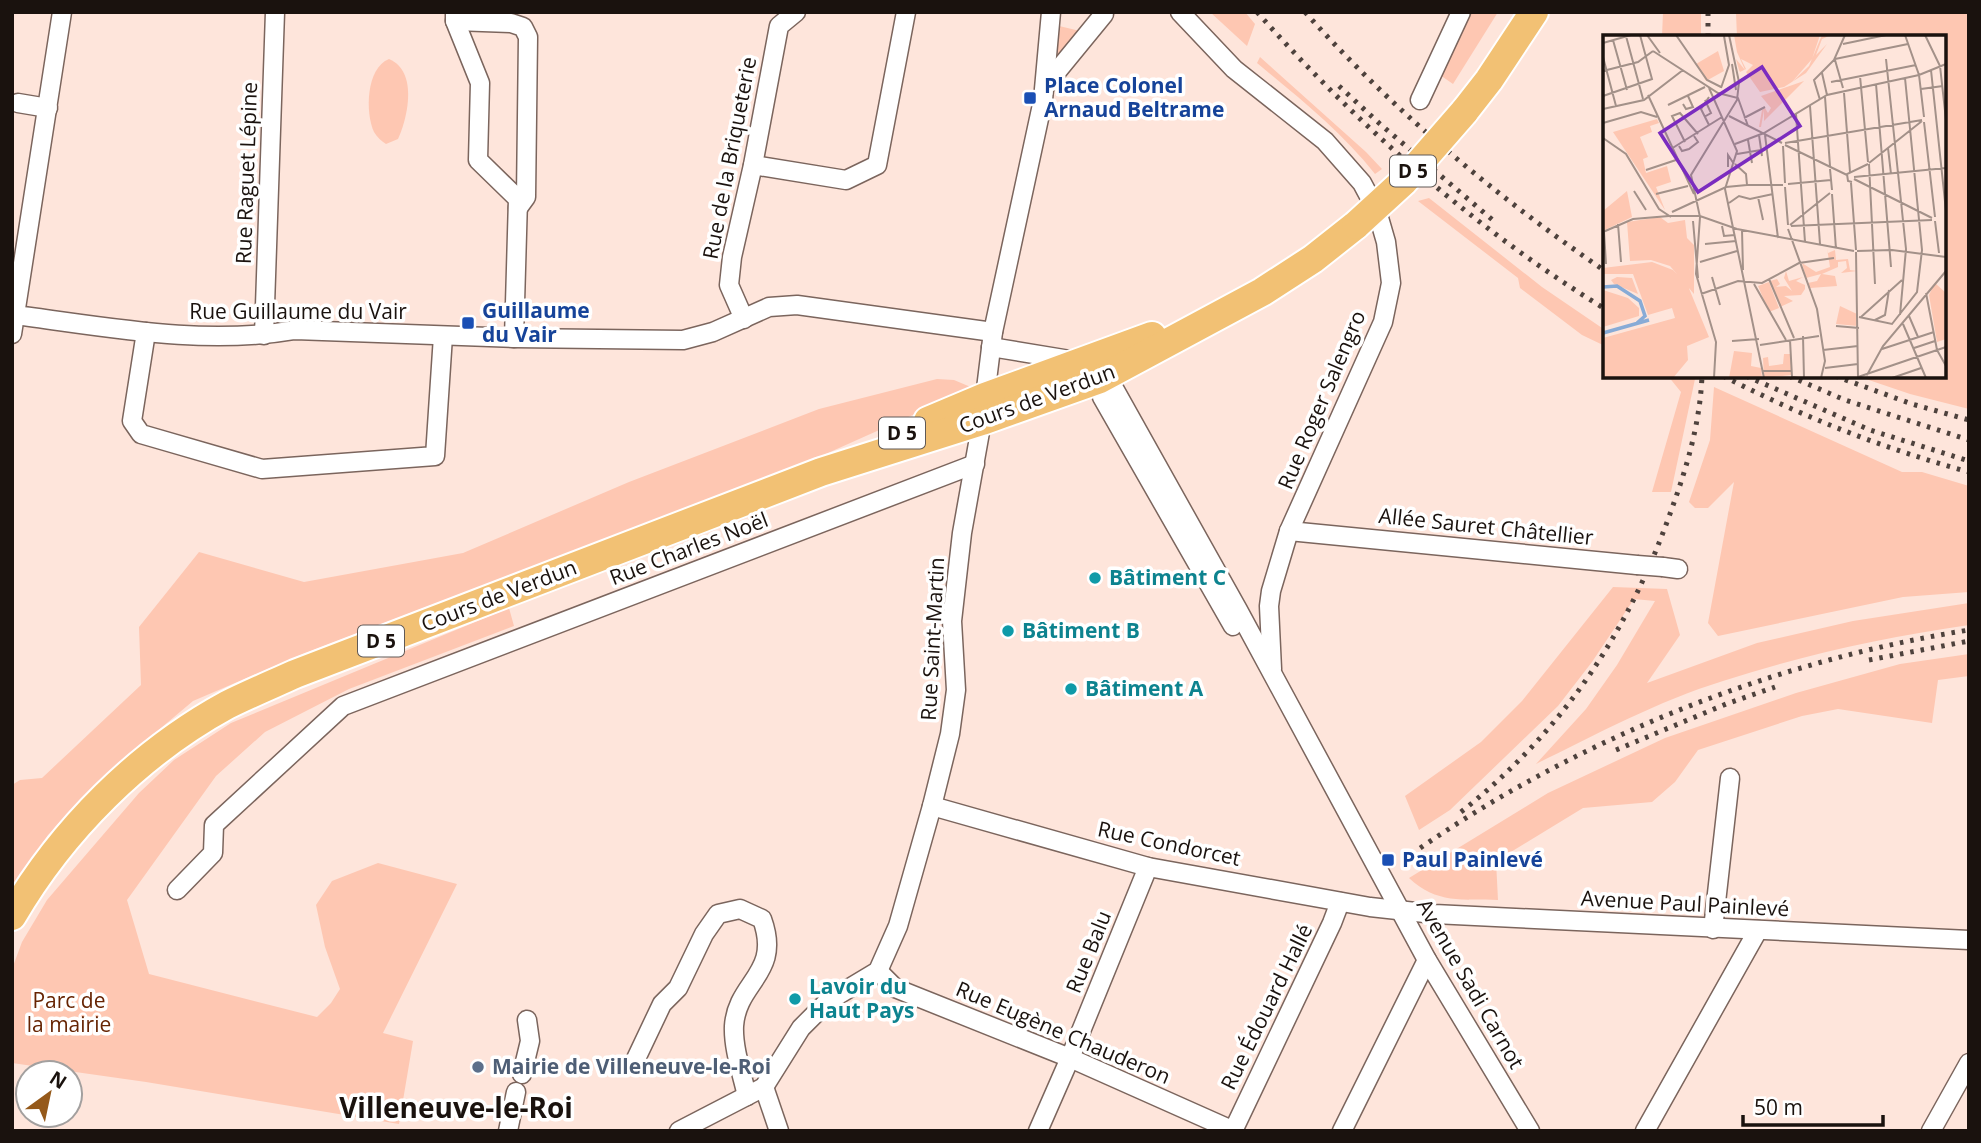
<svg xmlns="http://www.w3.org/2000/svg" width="1981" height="1143" viewBox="0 0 1981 1143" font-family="'Open Sans',sans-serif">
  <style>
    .green { fill: #fec7b2 }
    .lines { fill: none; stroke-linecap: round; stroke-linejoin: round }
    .minor-casing { stroke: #7b655d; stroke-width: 21 }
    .primary-casing { stroke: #fff; stroke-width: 32 }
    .minor { stroke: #fff; stroke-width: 18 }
    .primary { stroke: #f2c174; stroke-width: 28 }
    .rail { stroke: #4e423d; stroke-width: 5; stroke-dasharray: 3.5 7; stroke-linecap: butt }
    .minor-bridge-casing { stroke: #7b655d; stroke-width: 21; stroke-linecap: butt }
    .primary-bridge-casing { stroke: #fff; stroke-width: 32; stroke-linecap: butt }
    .minor-bridge { stroke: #fff; stroke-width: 18 }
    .primary-bridge { stroke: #f2c174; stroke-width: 28 }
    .transit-dot { fill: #1a4fb4; stroke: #fff; stroke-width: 2.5 }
    .culture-dot { fill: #0f9aa8; stroke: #fff; stroke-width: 2.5 }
    .service-dot { fill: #5c6f8a; stroke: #fff; stroke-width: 2.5 }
    .labels { text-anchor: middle; stroke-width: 7; stroke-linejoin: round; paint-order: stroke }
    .shield { fill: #fff; stroke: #5f5956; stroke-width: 2 }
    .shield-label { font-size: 19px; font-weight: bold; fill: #1a120e }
    .transit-label { font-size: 21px; font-weight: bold; fill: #164399; stroke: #fff; text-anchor: start }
    .street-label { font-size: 21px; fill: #1a120e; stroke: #fff }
    .culture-label { font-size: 21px; font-weight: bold; fill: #0d838f; stroke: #fff; text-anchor: start }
    .park-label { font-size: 21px; fill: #662403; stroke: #fff }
    .service-label { font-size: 21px; font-weight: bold; fill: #4e5e75; stroke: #fff; text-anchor: start }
    .district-label { font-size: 28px; font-weight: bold; fill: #1a120e; stroke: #fff }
    .inset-river { fill: none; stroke: #88abd6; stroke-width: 3.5 }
    .inset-road { fill: none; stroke: #a39189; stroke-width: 2 }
    .view { fill: #7b2cbf; fill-opacity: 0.15; stroke: #7b2cbf; stroke-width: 3.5 }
    .inset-edge { fill: none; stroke: #1a120e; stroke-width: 3.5 }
  </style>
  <rect width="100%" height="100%" fill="#fee5db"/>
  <g class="green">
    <polygon points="1210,12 1245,12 1255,24 1247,46"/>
    <polygon points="1470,12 1498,12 1453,84 1440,75"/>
    <polygon points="1663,12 1701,12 1701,37 1662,37"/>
    <polygon points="1969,12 1969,409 1910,394 1857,376 1944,376 1944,37 1737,37 1736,13"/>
    <polygon points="1055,25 1080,31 1051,70"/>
    <path d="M1260,57L1366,152L1382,169L1375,174C1341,131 1299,98 1257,63Z"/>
    <path d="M389,59C418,71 408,117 398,139L386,144C381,141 377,137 374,132C365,113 366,68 389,59Z"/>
    <polygon points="1429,198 1542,287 1605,330 1605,346 1582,335 1520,288 1518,278 1418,201"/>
    <polygon points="1668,376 1690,376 1695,379 1671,492 1652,492 1681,392"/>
    <polygon points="937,379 954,380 973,388 819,457 303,654 193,701 123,760 48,835 12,888 12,785 20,780 42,778 141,685 139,627 199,552 304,582 463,553 629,482 819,409"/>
    <polygon points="1714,387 1902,472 1922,472 1969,486 1969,592 1903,597 1718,636 1708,623 1734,482 1708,508 1695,508 1689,502 1710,440"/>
    <path d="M1613,587L1667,589L1680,635L1647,683L1757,643L1853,621L1969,603V625C1885,637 1803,655 1723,681C1658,701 1597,734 1536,764L1586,709L1617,665L1655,601L1634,599L1592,662L1558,706L1450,810L1419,830L1405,796L1481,742L1522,701Z"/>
    <polygon points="509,608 514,626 349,689 265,732 216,776 127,900 149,974 317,1017 331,1003 340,989 325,947 316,905 332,881 378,863 457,884 383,1033 413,1041 399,1124 146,1082 12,1063 12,969 22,942 47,900 139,793 174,760 231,723"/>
    <path d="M1969,654V676L1938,680L1932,723L1838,709L1802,716L1698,750L1675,782L1652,802L1583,808L1496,861L1498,900C1463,899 1436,904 1409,878L1548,793L1665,738L1796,693L1900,664Z"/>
  </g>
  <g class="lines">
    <g class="minor-casing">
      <g id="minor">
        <polyline points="455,12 455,21 480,83 478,160 518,199 514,338"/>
        <polyline points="1180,12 1234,69 1325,141 1362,183 1377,211 1386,242 1391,283 1383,322 1289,531 1271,591 1269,606 1272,669"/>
        <polyline points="455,21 511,23 523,27 528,37 526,197 518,208"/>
        <polyline points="1045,86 1104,14"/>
        <polyline points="1420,100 1461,12"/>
        <polyline points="18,103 48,108"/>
        <polyline points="753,165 846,180 877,165 906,12"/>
        <path d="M15,315C108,327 203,346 295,330L514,338L683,340L713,332L769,307L797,305L993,332"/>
        <polyline points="744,319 729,285 732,257 753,165 779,26 796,12"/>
        <polyline points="146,332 132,421 141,434 262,469 435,456 443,336"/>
        <polyline points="12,334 62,12"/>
        <polyline points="264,335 275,12"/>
        <polyline points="991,347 1076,361"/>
        <polyline points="1102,371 1100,379 1102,397 1233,626"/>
        <polyline points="1107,376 1238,610 1427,960 1530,1131"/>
        <polyline points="1289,531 1637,565"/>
        <polyline points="1663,567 1678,569"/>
        <polyline points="932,806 1148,867 1370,907 1434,914 1969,940"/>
        <polyline points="177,890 213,853 214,825 343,706 975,464"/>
        <polyline points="1713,929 1730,778"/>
        <polyline points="878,971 895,988 1070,1058 1234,1131"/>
        <path d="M634,1063L662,1004L678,988L704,934L718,914L740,909L762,919C782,974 737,981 734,1026C733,1048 742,1074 747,1096"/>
        <polyline points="522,1074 530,1041 527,1020"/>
        <polyline points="764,1087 779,1131"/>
        <polyline points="508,1131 516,1092"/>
        <polyline points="679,1131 764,1087 801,1028 828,1001 878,971 898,926 932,806 950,734 956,690 952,621 962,533 982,421 993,332 1043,100 1051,12"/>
        <polyline points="1038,1131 1070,1058 1148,867"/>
        <polyline points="1233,1131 1332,923 1340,902"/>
        <polyline points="1342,1131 1427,960"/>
        <polyline points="1645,1131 1758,930"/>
        <polyline points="1931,1131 1969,1063"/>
      </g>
    </g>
    <g class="primary-casing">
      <g id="primary">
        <polyline points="1464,112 1489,80 1534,12"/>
        <polyline points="928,421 985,397 1152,336"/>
        <path d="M12,916C62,830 139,753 227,705C249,694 273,684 295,674L821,472L982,421L1100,379L1262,292L1313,259L1356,225"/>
      </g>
    </g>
    <use href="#minor" class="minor"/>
    <use href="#primary" class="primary"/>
    <g class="rail">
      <path d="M1257,12C1359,127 1474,228 1605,309"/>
      <path d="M1305,12C1393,111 1496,196 1605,271"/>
      <polyline points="1708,37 1708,12"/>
      <polyline points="1339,86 1380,124 1495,222"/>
      <path d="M1723,376C1803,417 1882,448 1969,472"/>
      <polyline points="1746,376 1870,430 1969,461"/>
      <polyline points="1789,376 1845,400 1969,440"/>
      <polyline points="1835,376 1912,404 1969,420"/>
      <polyline points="1869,660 1969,641"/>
      <polyline points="1616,750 1726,704 1775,687"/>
      <path d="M1461,812C1563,731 1628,633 1671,511C1687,467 1700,423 1702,376"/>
      <path d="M1403,860C1569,742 1767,662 1969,630"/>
    </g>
    <g class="minor-bridge-casing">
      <polyline id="minor-bridge" points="1637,565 1663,567"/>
    </g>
    <g class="primary-bridge-casing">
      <polyline id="primary-bridge" points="1356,225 1403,182 1464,112"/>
    </g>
    <use href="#minor-bridge" class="minor-bridge"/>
    <use href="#primary-bridge" class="primary-bridge"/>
  </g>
  <g class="transit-dot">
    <rect x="1023" y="91" width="14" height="14" rx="3.5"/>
    <rect x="461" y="316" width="14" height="14" rx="3.5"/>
    <rect x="1381" y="853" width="14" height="14" rx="3.5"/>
  </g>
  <g class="culture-dot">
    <circle cx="1095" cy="578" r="7"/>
    <circle cx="1008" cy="631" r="7"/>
    <circle cx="1071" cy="689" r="7"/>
    <circle cx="795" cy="999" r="7"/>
  </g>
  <circle class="service-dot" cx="478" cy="1067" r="7"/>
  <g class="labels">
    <g class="shield">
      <rect x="1390" y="155.5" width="46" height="31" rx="5"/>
      <rect x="879" y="417.5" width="46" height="31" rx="5"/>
      <rect x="358" y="625.5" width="46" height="31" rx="5"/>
    </g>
    <g class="shield-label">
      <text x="1413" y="178">D 5</text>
      <text x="902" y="440">D 5</text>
      <text x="381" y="648">D 5</text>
    </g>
    <g class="transit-label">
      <text x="1044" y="93">Place Colonel<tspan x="1044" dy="24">Arnaud Beltrame</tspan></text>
      <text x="482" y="318">Guillaume<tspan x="482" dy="24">du Vair</tspan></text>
      <text x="1402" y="867">Paul Painlevé</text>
    </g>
    <g class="street-label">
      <text transform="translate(730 158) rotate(-79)" y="7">Rue de la Briqueterie</text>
      <text transform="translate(247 173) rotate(-88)" y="7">Rue Raguet Lépine</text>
      <text x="298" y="319">Rue Guillaume du Vair</text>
      <text transform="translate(1037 399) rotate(-20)" y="7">Cours de Verdun</text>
      <text transform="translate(1322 400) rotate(-67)" y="7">Rue Roger Salengro</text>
      <text transform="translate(1486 527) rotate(6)" y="7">Allée Sauret Châtellier</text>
      <text transform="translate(689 549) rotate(-21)" y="7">Rue Charles Noël</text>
      <text transform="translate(499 596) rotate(-21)" y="7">Cours de Verdun</text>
      <text transform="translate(933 639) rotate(-87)" y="7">Rue Saint-Martin</text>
      <text transform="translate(1169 844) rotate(12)" y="7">Rue Condorcet</text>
      <text transform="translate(1685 904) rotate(3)" y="7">Avenue Paul Painlevé</text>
      <text transform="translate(1089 952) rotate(-68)" y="7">Rue Balu</text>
      <text transform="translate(1470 984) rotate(60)" y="7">Avenue Sadi Carnot</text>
      <text transform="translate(1267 1007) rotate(-64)" y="7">Rue Édouard Hallé</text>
      <text transform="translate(1063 1033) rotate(23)" y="7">Rue Eugène Chauderon</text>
    </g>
    <g class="culture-label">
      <text x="1109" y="585">Bâtiment C</text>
      <text x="1022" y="638">Bâtiment B</text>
      <text x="1085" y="696">Bâtiment A</text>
      <text x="809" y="994">Lavoir du<tspan x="809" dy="24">Haut Pays</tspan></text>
    </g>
    <g class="park-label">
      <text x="69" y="1008">Parc de<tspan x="69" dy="24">la mairie</tspan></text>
    </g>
    <g class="service-label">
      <text x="492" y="1074">Mairie de Villeneuve-le-Roi</text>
    </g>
    <g class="district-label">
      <text x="456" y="1118">Villeneuve-le-Roi</text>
    </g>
  </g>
  <g transform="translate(1603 35)">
    <rect width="343" height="343" fill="#fee5db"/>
    <path d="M131,0H217L209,24L189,47L206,31L219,0H228L219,4L213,20L224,9L203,38L181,52L157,57L143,37L150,30L138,24L143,34L137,37L136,35L133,24L142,35L134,17ZM115,16L121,36L103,46L93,29ZM201,46L161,86V75L158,92H156L159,75L162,73L165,78L168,73L158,61ZM54,84L56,88L47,91L49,97L37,102L45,122L40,124L43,138L64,131L68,147L53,152L62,175L10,97ZM24,156L29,182L0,196V176ZM57,182L65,188L82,185L84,203L91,210V259L67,231L48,225L27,226L24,187ZM224,213L225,218L232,215L233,225L245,224L247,235L254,236L238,238L244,233L243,226L235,227V232L219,239L232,241L234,251L207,253L205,248L214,246L218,239L203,243L199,228L213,237L227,232ZM49,227L70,235L85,251L106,302L84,311L85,325L70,343H0V303L72,283L69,273L45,280L30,239H0V233ZM183,236L186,246L200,242L193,246L202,250V254L198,260L181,261L190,266L177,272L167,246L174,244L177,249L173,252L183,251L189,256L181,243ZM14,242L29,243L35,259L11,249L8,245ZM166,247L176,273L166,277L155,251ZM332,248L343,258V304L334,307L326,260ZM0,255L25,263L36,273V281L0,292ZM237,271L254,279L255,291L233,289ZM131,316L149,318L148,331L158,333L159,343H126ZM181,319H188V340L161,343L160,323L165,322L166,331L180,329Z" fill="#fec7b2"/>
    <path class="inset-river" d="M0,252L14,251L37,266L42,281L34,288M0,298L46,285"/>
    <path class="inset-road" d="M44,0L57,18M73,0L104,45L118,52M302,0L316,40L321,82M322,0L337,31L343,85M23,1L40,64M10,5L24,55M0,8L28,0M240,9L283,0M50,16L115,58L135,63L145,91M0,22L13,71M232,24L305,9M283,24L303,214L297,280M232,25L240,53M129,29L133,55M328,35L343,176M0,36L35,27L50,16M219,38L224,60M257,41L265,127M228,47L313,30M273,49L288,232M106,53L134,116L122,154L161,343M118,53L126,30L121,1M318,54L340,51M241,58L247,137M45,60L91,159M0,61L49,44L37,0M106,62L98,74L106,90M222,62L227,131M217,65L211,45L231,25L242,0M80,69L83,74L90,72L85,61M65,70L102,52M207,71L217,209M0,74L41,65L80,35M193,79L202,207M126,81L179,108M101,82L108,78L102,65M141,83L162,72M321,87L332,182M0,88L38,77L54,82M156,100L159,121M162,100L175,203M0,103L23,119L56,174L68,182M145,105L149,128M82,107L69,81L77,78L95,99M182,108L319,85M132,109L161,98L224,60L316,40L343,29M182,110L244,140M76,111L79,116L86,114L95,107L91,101M180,111L182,148M285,113L288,139M68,114L119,82M134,119L164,114M266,128L319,86M132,129L143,139L144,150M266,129L272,249M125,132V120L131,129M227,134L229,155M43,135L73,125M251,142L343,133M251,144L329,183M249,147L245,146L244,139L265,129M248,148L253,215M185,149L228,145M144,150H180M182,152L185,190M31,156L43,175M53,159L85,151M229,159L233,214M155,162L160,185M126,168L136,161L147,164L170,159M69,177L123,152L144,150M66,181H97L134,194L251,216M90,186L95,243M332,186L336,218M15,189L18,227M187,190L227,158M119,191L121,201L132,200M188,191L329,185M185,194L214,274L222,326L218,343M139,195L140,235M0,197L30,184L66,181M1,197L3,229M102,209L133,206M254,216L289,215L343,222M253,217L255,343M97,227L134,216M109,242L117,270M166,244L191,303M151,249L183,305M323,258L334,315L343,331M98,259L135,246L159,248L196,228L231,223M306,281L315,302M256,282L289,289L314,257L319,215L302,43M258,282L299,245M272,285L282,280L286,255M300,289L323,343M233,291L256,293M200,301L201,343M187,305L189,342L195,343M129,306L156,304M157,310L216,301M311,313L332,306M279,314L331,297M220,315L255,311M222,333L255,329M160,336H188M264,340L280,311L343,236M255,342L343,312M111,343L113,307L93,239L97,182L88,140L134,65L136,47L126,0M289,343L318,333"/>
    <path class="view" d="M159,32L197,91L95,157L57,98Z"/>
    <rect width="343" height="343" class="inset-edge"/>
  </g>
  <rect width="1981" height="1143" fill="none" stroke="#1a120e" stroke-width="28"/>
  <g transform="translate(49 1094) rotate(33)"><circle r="33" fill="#ffffff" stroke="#a3a09f" stroke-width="2"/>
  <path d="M0-5L12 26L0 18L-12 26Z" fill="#95591a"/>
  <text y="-10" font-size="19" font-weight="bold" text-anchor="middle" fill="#1a120e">N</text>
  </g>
  <path d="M1743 1115v10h140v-10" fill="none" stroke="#1a120e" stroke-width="3.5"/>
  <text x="1754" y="1115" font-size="21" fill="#1a120e" stroke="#ffffff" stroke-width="5" paint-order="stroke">50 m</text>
</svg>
